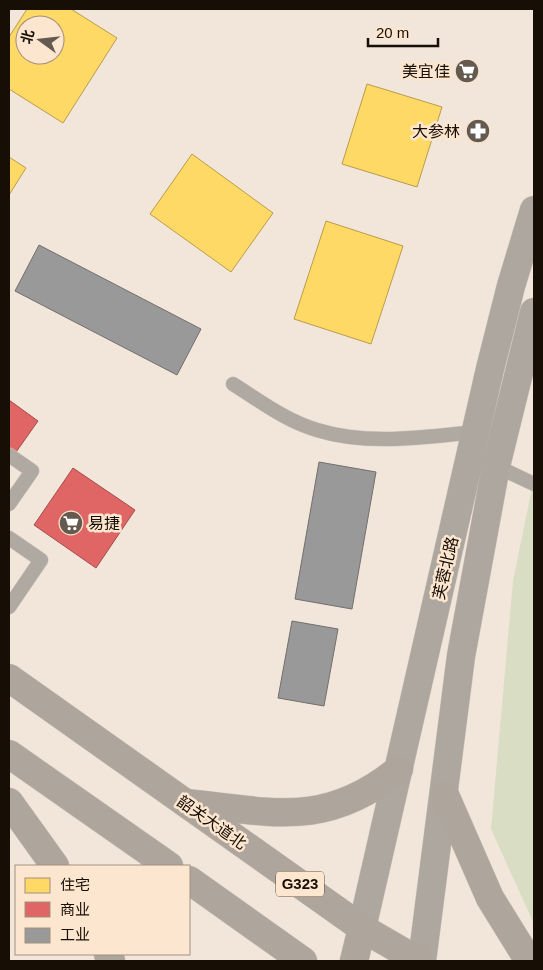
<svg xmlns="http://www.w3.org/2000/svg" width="543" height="970" viewBox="0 0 543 970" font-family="Helvetica,'Noto Sans SC',sans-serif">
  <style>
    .green { fill: #d9ddc4 }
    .homes { fill: #ffd966; stroke: #b99c49; fill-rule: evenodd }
    .shops { fill: #e06666; stroke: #a44c49 }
    .industry { fill: #999; stroke: #726f6d }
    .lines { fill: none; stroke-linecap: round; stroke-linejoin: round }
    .lane-casing { stroke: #cdc3ba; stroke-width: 15 }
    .secondary-casing { stroke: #cdc3ba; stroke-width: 29 }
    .highway-casing { stroke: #cdc3ba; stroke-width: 29 }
    .lane { stroke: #afa9a2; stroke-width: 14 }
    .secondary { stroke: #aea79f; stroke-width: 28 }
    .highway { stroke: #aea59c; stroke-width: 28 }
    .labels { text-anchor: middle; stroke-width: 5; stroke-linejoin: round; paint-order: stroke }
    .shield { fill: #fde6cf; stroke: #5c4f42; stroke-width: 1 }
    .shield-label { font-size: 15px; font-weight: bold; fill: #170e05 }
    .poi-label { font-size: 16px; fill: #170e05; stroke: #fde6cf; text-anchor: end }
    .street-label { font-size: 16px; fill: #170e05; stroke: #fde6cf }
  </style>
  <rect width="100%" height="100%" fill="#f2e6da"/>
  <polygon class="green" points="534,478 534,924 491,829 513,581"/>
  <g class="homes">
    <path d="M27,9H71L117,38L63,123L9,89V37ZM25,25H55V55H25Z"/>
    <polygon points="367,84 442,107 417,187 342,164"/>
    <polygon points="192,154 273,213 231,272 150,214"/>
    <polygon points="9,157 26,168 9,195"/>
    <polygon points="326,221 403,246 371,344 294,319"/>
  </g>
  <g class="shops">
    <polygon points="9,400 38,421 9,462"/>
    <polygon points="73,468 135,510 96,568 34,525"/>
  </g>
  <g class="industry">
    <polygon points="39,245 201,329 177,375 15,291"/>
    <polygon points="319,462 376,472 352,609 295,599"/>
    <polygon points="292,621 338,629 324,706 278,698"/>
  </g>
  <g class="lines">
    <g class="lane-casing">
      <g id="lane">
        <path d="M233,384C260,401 286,421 317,430C368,446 424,437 476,432"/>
        <polyline points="9,455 32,471 9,504"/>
        <polyline points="496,466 534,484"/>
        <polyline points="9,538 41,560 9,607"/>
      </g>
    </g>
    <g class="secondary-casing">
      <g id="secondary">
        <polyline points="362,928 490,369 511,286 534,210"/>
        <polyline points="422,961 461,656 496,466 534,312"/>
      </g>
    </g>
    <g class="highway-casing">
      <g id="highway">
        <polyline points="9,678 362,928 419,961"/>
        <polyline points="9,754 169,866"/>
        <polyline points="445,795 490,898 529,961"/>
        <polyline points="9,802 55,866"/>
        <path d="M186,803C272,812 326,829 399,769"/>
        <polyline points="189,880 303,961"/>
        <polyline points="108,954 111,961"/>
        <polyline points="354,961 362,928"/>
      </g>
    </g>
    <use href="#lane" class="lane"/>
    <use href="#secondary" class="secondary"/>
    <use href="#highway" class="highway"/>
  </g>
  <defs>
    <g id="supermarket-disc" transform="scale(1.25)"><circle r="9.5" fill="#645a50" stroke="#fde6cf"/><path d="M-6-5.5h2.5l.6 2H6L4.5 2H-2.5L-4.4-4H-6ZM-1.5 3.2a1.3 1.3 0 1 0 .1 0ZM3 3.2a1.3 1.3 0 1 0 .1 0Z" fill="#fff"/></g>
    <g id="pharmacy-disc" transform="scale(1.25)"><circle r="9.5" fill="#645a50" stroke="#fde6cf"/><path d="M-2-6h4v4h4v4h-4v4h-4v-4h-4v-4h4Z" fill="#fff"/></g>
  </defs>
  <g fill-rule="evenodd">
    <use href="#supermarket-disc" x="467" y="71"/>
    <use href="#pharmacy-disc" x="478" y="131"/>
    <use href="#supermarket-disc" x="71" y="523"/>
  </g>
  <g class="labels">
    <rect class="shield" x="276" y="871.5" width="48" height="25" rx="4"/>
    <g class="shield-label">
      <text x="300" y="889">G323</text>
    </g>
    <g class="poi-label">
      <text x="450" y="77">美宜佳</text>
      <text x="460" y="137">大参林</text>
      <text x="88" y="529" text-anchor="start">易捷</text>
    </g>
    <g class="street-label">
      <text transform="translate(445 568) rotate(-77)" y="6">芙蓉北路</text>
      <text transform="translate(212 822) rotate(35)" y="6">韶关大道北</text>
    </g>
  </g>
  <rect width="543" height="970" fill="none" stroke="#170e05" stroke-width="20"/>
  <rect x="15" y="865" width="175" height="90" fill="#fde6cf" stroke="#a1907e"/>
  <rect x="25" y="878" width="25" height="15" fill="#ffd966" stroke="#a1907e"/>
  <text x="60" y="890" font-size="15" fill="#170e05">住宅</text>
  <rect x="25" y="902" width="25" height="15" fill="#e06666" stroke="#a1907e"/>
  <text x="60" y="915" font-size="15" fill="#170e05">商业</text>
  <rect x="25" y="928" width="25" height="15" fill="#999999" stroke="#a1907e"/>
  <text x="60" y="940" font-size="15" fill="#170e05">工业</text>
  <g transform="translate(40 40) rotate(285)"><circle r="24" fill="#fde6cf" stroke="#a1907e"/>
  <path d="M0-4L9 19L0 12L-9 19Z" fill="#645a50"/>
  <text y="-8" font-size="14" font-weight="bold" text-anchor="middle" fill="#170e05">北</text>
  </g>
  <path d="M368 38v8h70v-8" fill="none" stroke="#170e05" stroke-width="2.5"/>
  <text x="376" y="38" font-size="15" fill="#170e05" stroke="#fde6cf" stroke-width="4" paint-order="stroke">20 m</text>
</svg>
